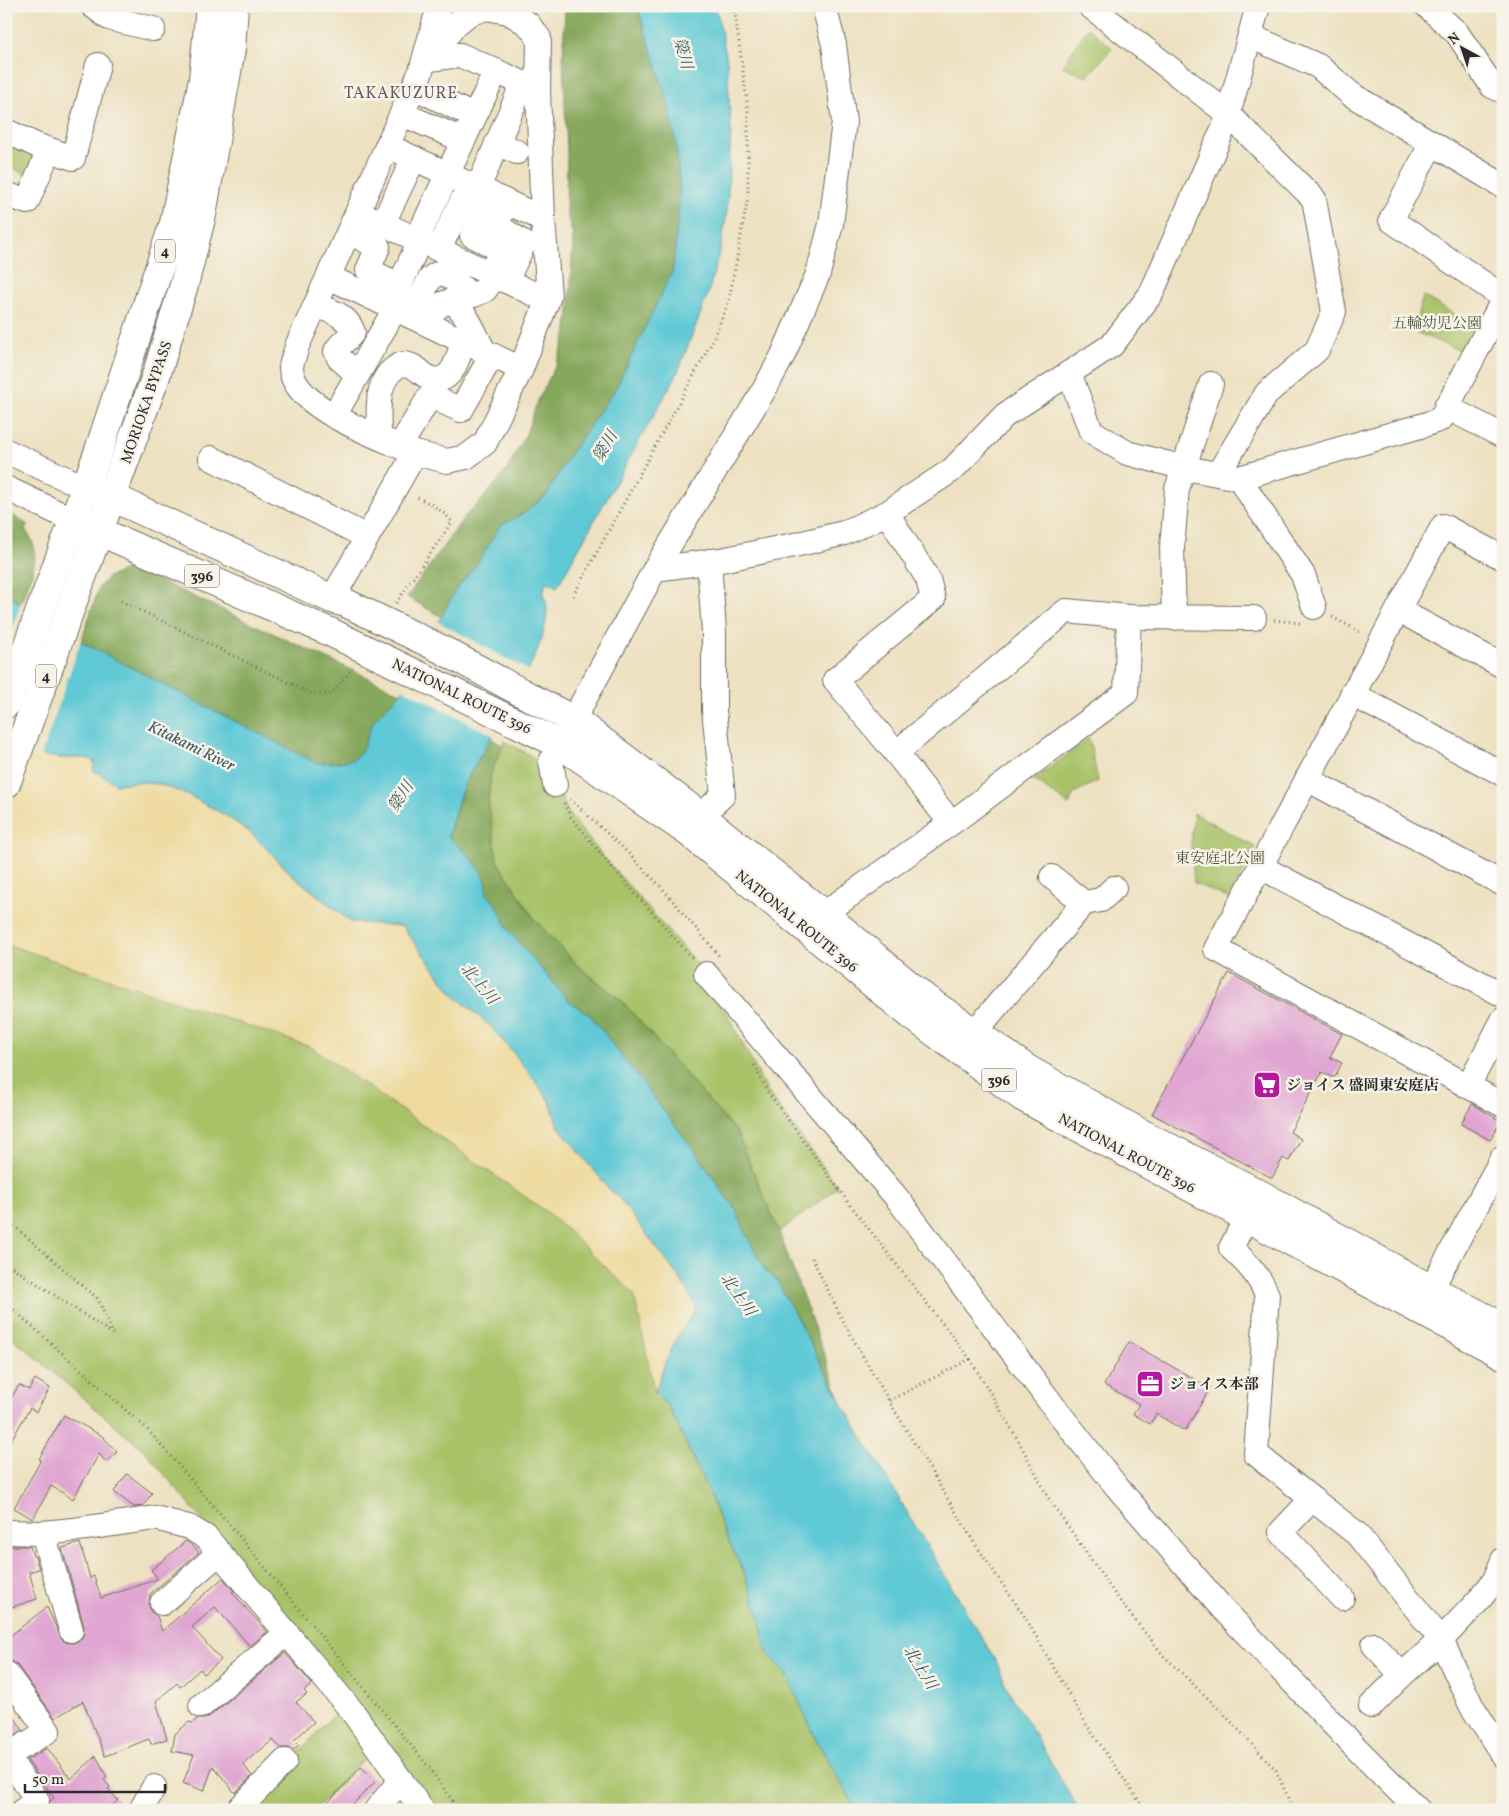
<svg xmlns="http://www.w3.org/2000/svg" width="1509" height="1816" viewBox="0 0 1509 1816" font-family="Vollkorn,'Noto Serif JP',serif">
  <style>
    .green { fill: #a8c268; stroke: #6a764a }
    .forest { fill: #86a85c; stroke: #586a44 }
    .sand { fill: #eeda9e; stroke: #8c8264 }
    .water { fill: #5ec9d6; stroke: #447a80 }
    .pier { fill: #ede1c1 }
    .building { fill: #e0a5d2 }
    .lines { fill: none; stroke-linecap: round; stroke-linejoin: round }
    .minor-casing { stroke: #6f6b60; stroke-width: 26 }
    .highway-casing { stroke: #6f6b60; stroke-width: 30 }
    .path { stroke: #6f6b60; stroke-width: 3; stroke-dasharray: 1 4; stroke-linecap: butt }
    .minor { stroke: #fff; stroke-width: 24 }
    .highway { stroke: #fff; stroke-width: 28 }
    .highway-bridge-casing { stroke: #6f6b60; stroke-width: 30; stroke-linecap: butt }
    .highway-bridge { stroke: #fff; stroke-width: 28 }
    .labels { text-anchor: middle; stroke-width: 5; stroke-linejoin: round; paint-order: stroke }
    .shield { fill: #f7f3e8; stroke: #686764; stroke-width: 1 }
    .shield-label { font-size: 14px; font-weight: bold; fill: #2b2b2b }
    .park-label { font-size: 15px; fill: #50583d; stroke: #f7f3e8 }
    .street-label { font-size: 15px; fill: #2b2b2b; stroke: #f7f3e8 }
    .poi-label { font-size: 15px; font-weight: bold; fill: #2b2b2b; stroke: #f7f3e8; text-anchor: start }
    .water-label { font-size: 16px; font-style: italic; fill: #3a5a5e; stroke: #f7f3e8 }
    .neighbourhood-label { font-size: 16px; letter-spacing: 1px; fill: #6a5665; stroke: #f7f3e8 }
  </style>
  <rect width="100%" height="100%" fill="#f7f3e8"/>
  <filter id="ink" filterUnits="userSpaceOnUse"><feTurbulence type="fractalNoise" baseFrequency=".02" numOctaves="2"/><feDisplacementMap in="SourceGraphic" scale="10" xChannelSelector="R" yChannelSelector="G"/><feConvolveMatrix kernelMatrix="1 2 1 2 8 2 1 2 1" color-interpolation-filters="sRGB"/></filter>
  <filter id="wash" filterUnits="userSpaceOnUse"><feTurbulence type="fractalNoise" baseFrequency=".0096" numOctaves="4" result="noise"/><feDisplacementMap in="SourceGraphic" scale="20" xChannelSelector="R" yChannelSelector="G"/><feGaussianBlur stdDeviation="1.12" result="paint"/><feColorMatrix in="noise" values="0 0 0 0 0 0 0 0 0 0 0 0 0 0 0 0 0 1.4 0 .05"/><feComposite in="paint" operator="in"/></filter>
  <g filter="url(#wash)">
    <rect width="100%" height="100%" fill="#ede1c1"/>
    <g class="green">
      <polygon points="1088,28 1112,48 1087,77 1062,66"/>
      <polygon points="6,144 32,153 34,160 28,176 8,165 6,162"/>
      <polygon points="1423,296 1478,328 1463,352 1413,331"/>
      <polygon points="1089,738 1098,781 1074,793 1069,805 1034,780"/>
      <polygon points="504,741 530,755 543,767 555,785 571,817 605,859 706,974 768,1092 838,1187 779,1232 737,1133 622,1001 578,966 535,920 497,861 488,801 491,773"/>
      <polygon points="1194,813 1255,847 1230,899 1194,883 1191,845"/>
      <polygon points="6,944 311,1047 550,1214 634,1294 655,1394 669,1407 709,1493 723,1529 744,1573 760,1617 764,1644 769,1655 785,1670 817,1741 857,1810 432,1810 360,1710 145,1451 6,1332"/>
      <polygon points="339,1709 372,1750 316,1810 245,1810"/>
    </g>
    <g class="forest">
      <polygon points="565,6 637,6 667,98 676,142 680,193 673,270 616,388 569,456 546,496 524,513 500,526 478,563 455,591 442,617 407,597 466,515 481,501 506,471 526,434 538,400 556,365 566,336 570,303 573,236 566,210 567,153 563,57"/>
      <path d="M6,511L28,525L25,530C45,552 30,579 21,603L6,594Z"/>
      <polygon points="129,569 143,573 401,693 374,720 361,753 352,760 341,762 316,763 81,642 99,587 108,577"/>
      <polygon points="491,738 503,746 491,773 488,801 497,861 535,920 578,966 622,1001 737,1133 779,1232 842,1403 776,1279 766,1272 745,1232 734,1206 726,1197 697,1154 590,1015 570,1002 518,942 509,931 496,904 486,893 448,836 464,786"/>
    </g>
    <polygon class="sand" points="6,747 58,758 89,758 116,784 139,782 160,784 190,796 225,815 251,833 293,876 351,922 402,926 453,994 489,1025 513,1052 550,1101 558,1126 609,1189 619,1198 681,1280 696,1305 695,1311 679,1334 665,1363 655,1394 634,1294 550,1214 311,1047 6,944"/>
    <path class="water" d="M637,6H702L704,10L716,7L727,60L731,132L727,211L722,242L708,294L677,374L557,587L546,581L543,595C566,630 481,749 464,785C457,801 453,820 448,836C461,850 492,873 486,893L496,904L509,931L518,942L570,1002L590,1015L697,1154L726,1197L734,1206L745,1232L766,1272L776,1279L842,1403L997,1663L1007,1688L1079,1810H857L817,1741L785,1671L769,1655L764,1644L760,1617L744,1573L723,1529L709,1493L669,1407L655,1394L665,1363L679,1334L695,1311L696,1305L681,1280L619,1198L609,1189L558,1126L550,1101L513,1052L489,1025L453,994L402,926L351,922L293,875L251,833L225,815L190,796L160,784L139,782L116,784L93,770L95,762C88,757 81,758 72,758C49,758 29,754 6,747V594L81,642L316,763L341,762L352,760L361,753L374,720L401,693L455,591L478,563L500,526L524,513L546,496L569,456L616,388L673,270L680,193L676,142L667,98Z"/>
    <g class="pier">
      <polygon points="22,600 81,640 40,759 6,750 6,646"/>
      <polygon points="437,621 531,672 494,736 401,688"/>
    </g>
    <g id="blocks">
      <g class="building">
        <polygon points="1229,973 1342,1034 1330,1057 1342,1063 1334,1078 1322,1072 1290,1132 1301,1139 1289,1161 1283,1158 1272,1178 1152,1114"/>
        <polygon points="1472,1104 1501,1121 1490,1140 1461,1124"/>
        <polygon points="1129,1342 1210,1388 1185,1431 1156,1414 1150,1424 1133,1414 1139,1404 1104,1385"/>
        <polygon points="35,1379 50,1388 36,1412 30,1408 6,1449 6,1407 19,1385 29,1390"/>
        <polygon points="64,1415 102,1436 117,1452 106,1462 99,1454 73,1499 51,1486 33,1519 14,1508 41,1460 39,1459"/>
        <polygon points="127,1474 152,1493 143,1506 134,1507 114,1492"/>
        <polygon points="186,1541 193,1546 199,1552 150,1594 149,1606 151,1612 157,1616 162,1631 223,1578 234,1591 232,1592 267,1632 250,1646 215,1607 192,1627 221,1660 204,1674 200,1669 180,1687 177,1683 156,1701 167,1739 151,1744 149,1739 105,1756 83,1701 55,1718 17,1665 12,1661 6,1660 6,1639 47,1607 62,1640 67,1643 74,1643 81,1639 84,1633 84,1626 62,1548 80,1543 90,1578 94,1576 101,1598 158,1579 151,1570"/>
        <polygon points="12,1546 30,1546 33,1556 35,1556 39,1569 29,1572 37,1599 9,1608 6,1599 6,1588 11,1586 6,1569 6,1548"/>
        <polygon points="285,1653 312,1684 304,1691 307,1694 296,1702 314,1722 294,1740 299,1745 293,1750 288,1748 281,1748 273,1740 243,1764 252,1776 235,1793 213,1766 204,1791 183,1783 194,1755 172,1751 175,1734 189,1722 192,1723 197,1719 204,1719 210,1716"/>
        <polygon points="6,1705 23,1730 8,1739 6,1737"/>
        <polygon points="47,1748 71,1779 96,1756 107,1777 104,1780 110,1787 108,1789 118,1800 108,1810 46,1810 50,1801 54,1798 27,1760"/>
        <polygon points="361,1767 376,1781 347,1810 321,1810"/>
      </g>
    </g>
  </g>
  <g filter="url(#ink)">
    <use href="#blocks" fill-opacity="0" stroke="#6f6b60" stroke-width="1"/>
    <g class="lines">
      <g class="minor-casing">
        <g id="minor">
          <polyline points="93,6 109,18 153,29"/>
          <polyline points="1090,6 1228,114 1314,199 1334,312 1317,350 1267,393 1218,474"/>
          <polyline points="1427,6 1457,33 1492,86 1503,91"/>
          <polyline points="1250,36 1318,66 1352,95 1503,186"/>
          <polyline points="430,59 460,55 538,90"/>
          <polyline points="414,87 463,111"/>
          <polyline points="402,114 463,140"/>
          <polyline points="6,131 36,145 73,158 98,65"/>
          <polyline points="497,143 517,152"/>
          <polyline points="1432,143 1391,220 1503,297"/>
          <polyline points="388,146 543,219"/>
          <polyline points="478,188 523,83"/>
          <polyline points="6,194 27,202 49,150"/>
          <polyline points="358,212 547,300"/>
          <polyline points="383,223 414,158"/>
          <polyline points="349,232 378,247 368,270 399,285"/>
          <polyline points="417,239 496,71"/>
          <polyline points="439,249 470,184"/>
          <polyline points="491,273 502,250 472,235 491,194"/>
          <polyline points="329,277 521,369"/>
          <polyline points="506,281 524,243 496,225 507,202"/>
          <polyline points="394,298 420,240"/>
          <path d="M316,305C331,311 347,315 353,332C348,340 340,343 336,351L339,358L357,374"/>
          <path d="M410,316L430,279C449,261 458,292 474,295L485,290L495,276"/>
          <path d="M421,321L442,304L450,301C467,310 475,335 484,351"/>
          <polyline points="1069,373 1091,431 1127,453 1185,468 1239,478 1424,425 1441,419 1503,300"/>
          <polyline points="1446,407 1503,436"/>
          <polyline points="334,416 395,309"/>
          <path d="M379,437C379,415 374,383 395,368C399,365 404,363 409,365C418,367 424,377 432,379C453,384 459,355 463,341"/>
          <polyline points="400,446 430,396 461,410 492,355"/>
          <polyline points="6,451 86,488 103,494"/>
          <polyline points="415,453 447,461 466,457 485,443 521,369 549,296 543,219 538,90 539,38 528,24 508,12 486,8 468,14 455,25 430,58"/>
          <polyline points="211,458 367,537"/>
          <polyline points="1239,478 1303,575 1314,607"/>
          <polyline points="6,488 73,520"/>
          <polyline points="887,513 928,579 933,599 835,680 896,753 951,823"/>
          <polyline points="1503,558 1443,526 1216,949 1503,1105"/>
          <polyline points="655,569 721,560 799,544 844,533 887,513 952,470 1005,415 1112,345 1151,294 1226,122 1258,6"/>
          <path d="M332,599L415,453C383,438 293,409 291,368C291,362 296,352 297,346L421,71L439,6"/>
          <polyline points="1398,610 1503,666"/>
          <polyline points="1174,618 1172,548 1177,489 1211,384"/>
          <polyline points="1352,694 1503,774"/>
          <polyline points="896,753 1066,611 1129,617 1254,618"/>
          <polyline points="1307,779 1503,884"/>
          <polyline points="555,785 551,761 655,569 764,390 782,357 818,274 831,224 844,122 834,45 824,6"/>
          <polyline points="689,830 701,816 723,795 714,710 714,632 709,561"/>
          <polyline points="1261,867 1503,995"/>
          <polyline points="1052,877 1084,903"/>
          <polyline points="811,926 836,905 961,816 1126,693 1129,617"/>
          <polyline points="706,974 897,1198 1054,1407 1117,1487 1222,1608 1355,1747 1418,1810"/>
          <polyline points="960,1043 984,1021 1084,903 1101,900 1114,888"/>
          <polyline points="1468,1086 1503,1020"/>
          <path d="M1255,1200L1231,1248C1246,1262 1259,1275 1267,1295L1256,1454L1312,1499"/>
          <polyline points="1431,1289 1503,1157"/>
          <polyline points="6,1532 43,1533 73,1530 155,1518 189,1527 207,1538 352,1711 422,1810"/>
          <polyline points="43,1533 71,1630"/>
          <polyline points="1342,1598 1281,1532 1312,1499 1357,1534 1441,1640 1478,1601 1495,1580 1503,1560"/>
          <polyline points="162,1603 219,1553"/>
          <polyline points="1374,1645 1402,1675"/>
          <polyline points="6,1673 48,1731 7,1756 37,1800 24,1810"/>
          <polyline points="201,1706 287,1633"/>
          <polyline points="1371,1706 1402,1675 1441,1640 1471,1705 1503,1755"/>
          <polyline points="141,1810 154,1787"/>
          <polyline points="238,1810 285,1761"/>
          <polyline points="376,1810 401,1780"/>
        </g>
      </g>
      <g class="highway-casing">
        <g id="highway">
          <polyline points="112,497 332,599 346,603"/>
          <polyline points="82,524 330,632"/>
          <polyline points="6,704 98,453 174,223 203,79 210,6"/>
          <polyline points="554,710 574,720 701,816 825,915 926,999 1029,1070 1139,1132 1258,1193 1431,1289 1503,1327"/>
          <polyline points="541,735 561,745 688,832 911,1015 1022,1097 1503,1355"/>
          <polyline points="6,784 156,376 184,285 202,215 231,49 234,6"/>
        </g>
      </g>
      <g class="path">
        <polyline points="573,596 712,342 729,301 748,197 748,109 734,6"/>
        <polyline points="121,601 312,694 331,694 353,668"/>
        <path d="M396,603L452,522C443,510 428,502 414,496"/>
        <polyline points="1332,617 1362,633"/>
        <polyline points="1274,620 1300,623"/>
        <polyline points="570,799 623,848 662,888 721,958"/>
        <polyline points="564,803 571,817 605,859 694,960"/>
        <polyline points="754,1065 768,1092 848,1202 970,1359 889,1401 975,1544 1025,1617 1086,1724 1145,1810"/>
        <polyline points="6,1219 98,1299 113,1334 6,1263"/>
        <polyline points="812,1258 845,1325 889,1401"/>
        <polyline points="6,1303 147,1429 230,1525 424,1761 459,1810"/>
        <polyline points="970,1359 1017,1438 1049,1499 1122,1604 1164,1656 1223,1713 1276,1770 1293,1810"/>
      </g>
      <use href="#minor" class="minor"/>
      <use href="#highway" class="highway"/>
      <g class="highway-bridge-casing">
        <g id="highway-bridge">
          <polyline points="346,603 437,647 554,710"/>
          <polyline points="330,632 541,735"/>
        </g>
      </g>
      <use href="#highway-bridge" class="highway-bridge"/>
    </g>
  </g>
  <defs>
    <g id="supermarket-square" transform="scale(1.4375)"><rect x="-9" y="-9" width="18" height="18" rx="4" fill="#b5179e" stroke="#f7f3e8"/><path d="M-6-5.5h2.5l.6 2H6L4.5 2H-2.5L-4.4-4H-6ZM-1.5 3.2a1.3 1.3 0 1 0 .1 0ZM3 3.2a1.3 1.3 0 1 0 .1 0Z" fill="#fff"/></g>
    <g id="office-square" transform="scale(1.4375)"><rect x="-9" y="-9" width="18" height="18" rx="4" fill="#b5179e" stroke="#f7f3e8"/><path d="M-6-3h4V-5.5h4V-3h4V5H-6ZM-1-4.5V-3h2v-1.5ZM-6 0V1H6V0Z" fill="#fff"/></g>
  </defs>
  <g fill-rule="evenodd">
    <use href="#supermarket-square" x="1267" y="1085"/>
    <use href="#office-square" x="1150" y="1384"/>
  </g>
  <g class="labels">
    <g class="shield">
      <rect x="155" y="239.5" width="20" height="23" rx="4"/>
      <rect x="184.5" y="564.5" width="35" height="23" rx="4"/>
      <rect x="36" y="664.5" width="20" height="23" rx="4"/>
      <rect x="981.5" y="1068.5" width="35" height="23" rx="4"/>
    </g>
    <g class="shield-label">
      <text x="165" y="256">4</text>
      <text x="202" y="581">396</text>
      <text x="46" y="681">4</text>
      <text x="999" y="1085">396</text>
    </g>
    <g class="park-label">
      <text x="1437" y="328">五輪幼児公園</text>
      <text x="1220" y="863">東安庭北公園</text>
    </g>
    <g class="street-label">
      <text transform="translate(146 402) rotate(-71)" y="5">MORIOKA BYPASS</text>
      <text transform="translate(462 696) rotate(26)" y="5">NATIONAL ROUTE 396</text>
      <text transform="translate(797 921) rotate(39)" y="5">NATIONAL ROUTE 396</text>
      <text transform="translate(1127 1153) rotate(28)" y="5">NATIONAL ROUTE 396</text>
    </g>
    <g class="poi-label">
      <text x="1286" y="1090">ジョイス 盛岡東安庭店</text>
      <text x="1169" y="1389">ジョイス本部</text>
    </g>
    <g class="water-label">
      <text transform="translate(684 53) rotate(75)" y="6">簗川</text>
      <text transform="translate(604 446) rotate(-59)" y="6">簗川</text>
      <text transform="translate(192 745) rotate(26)" y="6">Kitakami River</text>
      <text transform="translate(400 796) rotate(-57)" y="6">簗川</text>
      <text transform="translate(480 983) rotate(50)" y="6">北上川</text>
      <text transform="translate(739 1294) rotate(55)" y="6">北上川</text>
      <text transform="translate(921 1667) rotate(58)" y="6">北上川</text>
    </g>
    <g class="neighbourhood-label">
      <text x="401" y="98">TAKAKUZURE</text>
    </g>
  </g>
  <rect width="1509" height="1816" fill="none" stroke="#f7f3e8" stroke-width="25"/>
  <g transform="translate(1462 48) rotate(320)" stroke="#f7f3e8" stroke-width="4" paint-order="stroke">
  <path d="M0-4L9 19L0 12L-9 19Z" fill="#2b2b2b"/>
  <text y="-8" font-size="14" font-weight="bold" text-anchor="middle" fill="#2b2b2b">N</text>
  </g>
  <path d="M25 1784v8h140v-8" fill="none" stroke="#2b2b2b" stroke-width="2.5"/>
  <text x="32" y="1784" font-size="15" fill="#2b2b2b" stroke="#f7f3e8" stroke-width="4" paint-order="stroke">50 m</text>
</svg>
